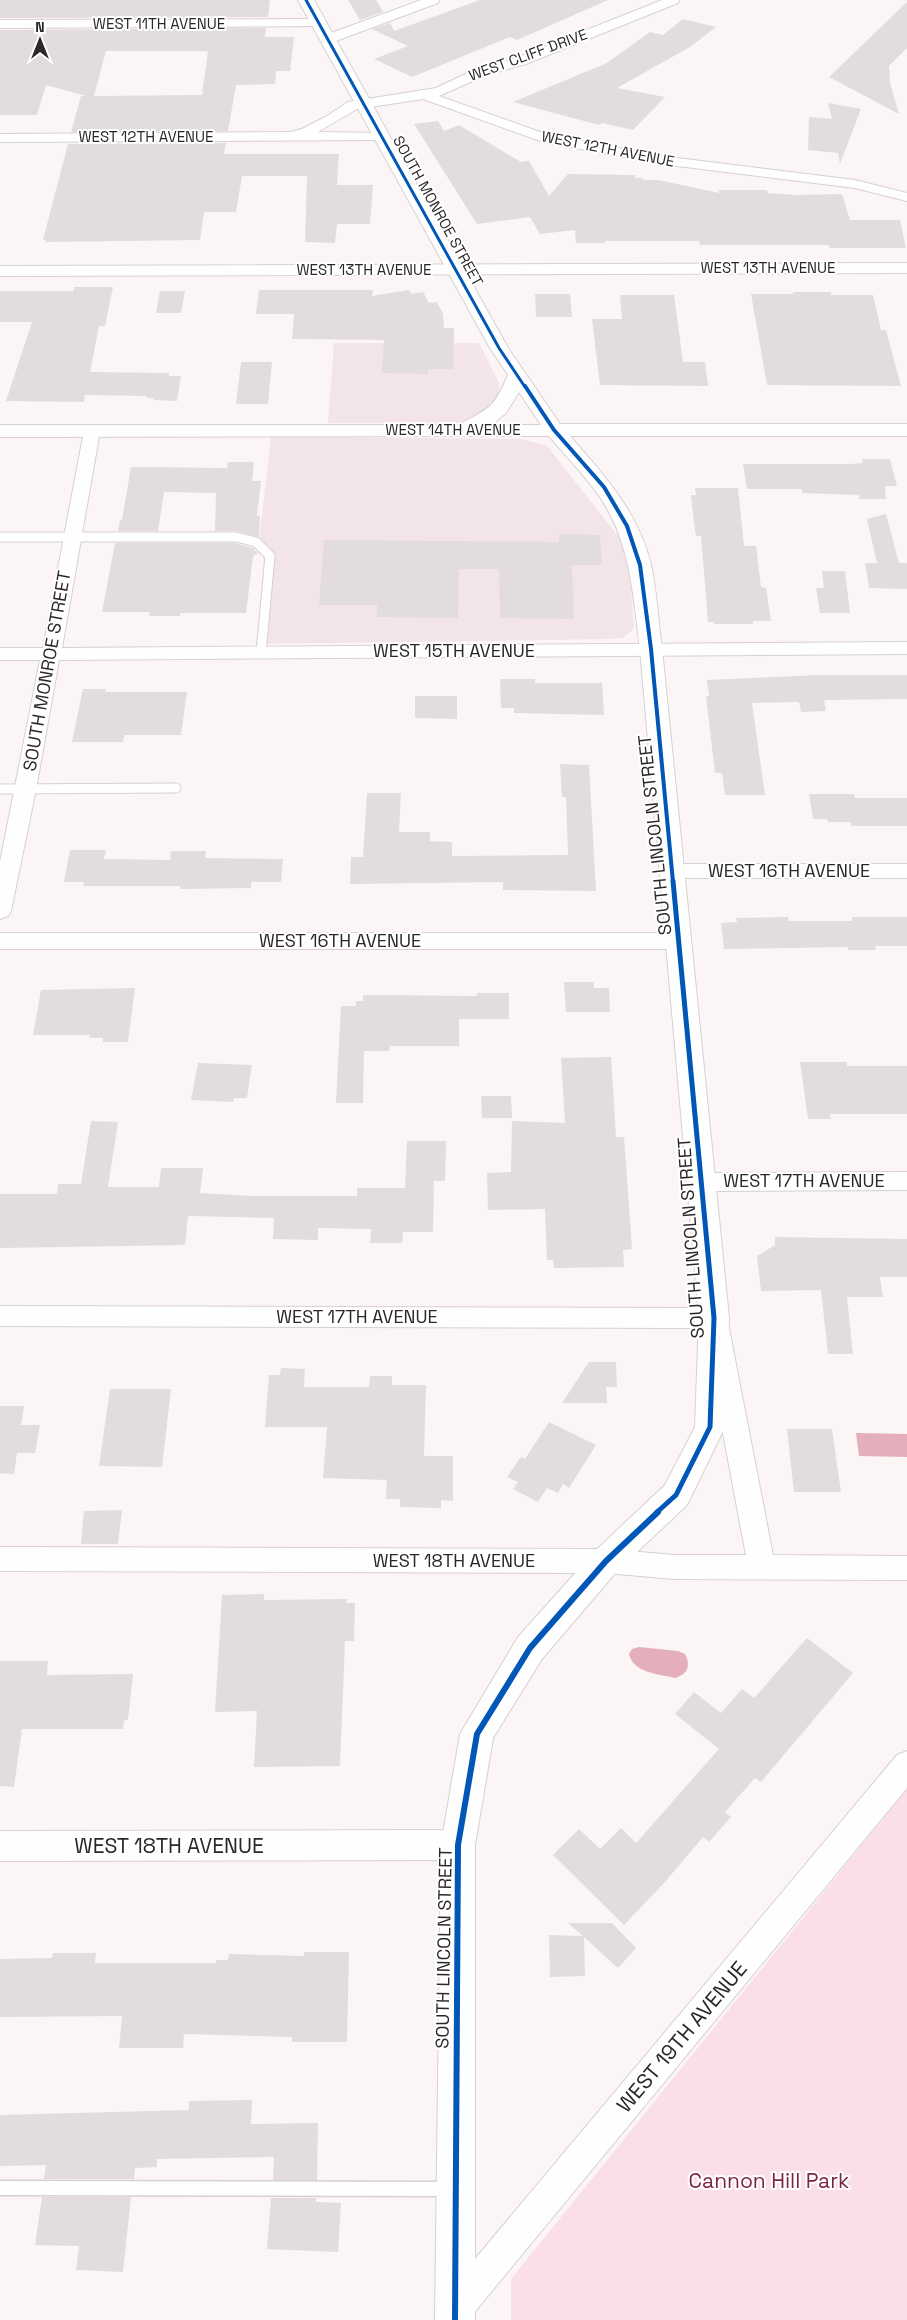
<svg xmlns="http://www.w3.org/2000/svg" width="907" height="2320" viewBox="0 0 907 2320" font-family="'Space Grotesk',sans-serif">
  <style>
    .built { fill: #f3e4e7 }
    .green { fill: #fae0e6 }
    .water { fill: #e4aebb }
    .building { fill: #e2dcdd; fill-rule: evenodd }
    .lines { fill: none; stroke-linecap: round; stroke-linejoin: round }
    .service-far1-casing { stroke: #d6d0d1; stroke-width: 11 }
    .service-casing { stroke: #d6d0d1; stroke-width: 17 }
    .minor-casing { stroke: #d6d0d1; stroke-width: 2 }
    .tertiary-casing { stroke: #d6d0d1; stroke-width: 2 }
    .service-far1 { stroke: #fffefe; stroke-width: 9 }
    .service { stroke: #fffefe; stroke-width: 14 }
    .minor { fill: #fffefe; fill-rule: evenodd }
    .tertiary { fill: #fffefe; fill-rule: evenodd }
    .cycleway-far3-casing { stroke: #fff; stroke-width: 5 }
    .cycleway-far2-casing { stroke: #fff; stroke-width: 6 }
    .cycleway-far1-casing { stroke: #fff; stroke-width: 8 }
    .cycleway-casing { stroke: #fff; stroke-width: 9 }
    .cycleway-far3 { stroke: #0057b8; stroke-width: 3 }
    .cycleway-far2 { stroke: #0057b8; stroke-width: 4 }
    .cycleway-far1 { stroke: #0057b8; stroke-width: 5 }
    .cycleway { stroke: #0057b8; stroke-width: 6 }
    .labels { text-anchor: middle; stroke-width: 4; stroke-linejoin: round; paint-order: stroke }
    .far-street-label { font-size: 15px; fill: #2b2728; stroke: #fff }
    .street-label { font-size: 18px; fill: #2b2728; stroke: #fff }
    .near-street-label { font-size: 21px; fill: #2b2728; stroke: #fff }
    .near-park-label { font-size: 21px; fill: #7c2544; stroke: #fff }
  </style>
  <rect width="100%" height="100%" fill="#fcf5f6"/>
  <g class="built">
    <polygon points="334,343 479,343 499,383 500,398 478,418 459,423 328,423"/>
    <polygon points="271,437 521,439 547,446 618,536 624,549 630,576 634,627 632,631 622,638 610,639 256,644 264,565 263,556 258,550"/>
  </g>
  <polygon class="green" points="907,1789 907,2320 511,2320 511,2279"/>
  <g class="water">
    <polygon points="856,1433 907,1434 907,1457 859,1456"/>
    <path d="M639,1647L678,1651L685,1654C691,1666 688,1674 675,1678C659,1674 633,1673 629,1654L632,1649Z"/>
  </g>
  <g class="building">
    <polygon points="0,0 270,0 268,17 0,18"/>
    <polygon points="348,0 376,0 383,12 360,20"/>
    <polygon points="480,0 608,0 517,40 510,37 412,77 374,59 408,46 372,29 390,23 394,31"/>
    <polygon points="907,2 907,48 889,66 890,83 899,114 829,77"/>
    <polygon points="683,19 716,27 690,47 617,88 665,97 633,130 602,123 599,125 513,102 607,63 650,32 663,35"/>
    <path d="M266,28L265,37H294L290,71H276L275,84L236,85L228,131L71,132L81,96H86L46,85L37,115H0V30ZM106,51H208L202,95L94,96Z"/>
    <polygon points="828,103 861,109 840,164 838,153 808,150 809,117 832,119"/>
    <polygon points="438,121 444,131 459,125 521,162 529,161 549,196 568,174 635,175 635,178 643,178 643,180 658,180 719,193 719,190 767,190 768,193 797,195 842,194 850,220 900,220 906,248 830,248 829,245 700,245 699,241 605,241 605,243 576,243 575,230 540,234 530,217 477,224 414,124"/>
    <polygon points="226,143 224,154 339,154 337,185 373,185 370,224 337,224 335,243 305,242 307,176 242,176 236,212 204,212 200,240 45,242 46,240 43,240 68,144"/>
    <polygon points="74,287 113,287 105,326 99,326 90,372 169,373 169,376 181,376 177,401 153,400 154,398 146,398 147,396 85,395 84,402 6,401 32,322 0,322 0,291 74,291"/>
    <polygon points="259,290 373,290 372,296 409,290 411,294 423,292 429,303 437,302 443,314 444,328 454,328 453,369 428,369 428,374 382,373 384,340 292,339 294,314 256,314"/>
    <polygon points="160,291 185,291 181,313 156,313"/>
    <polygon points="793,292 831,292 831,295 873,295 881,330 886,330 901,386 767,385 751,294 793,294"/>
    <polygon points="535,294 570,294 572,317 536,317"/>
    <polygon points="620,295 674,295 683,362 705,362 708,386 600,385 592,319 622,319"/>
    <polygon points="241,362 272,362 268,404 236,404"/>
    <polygon points="862,459 890,459 897,486 885,486 886,499 859,499 859,495 802,493 802,489 747,489 743,464 850,464 863,463"/>
    <polygon points="228,462 254,462 252,481 261,481 257,516 260,516 259,537 237,531 215,531 216,493 164,492 158,531 118,531 120,520 122,520 131,467 227,468"/>
    <polygon points="695,488 738,488 744,546 756,546 761,587 766,588 771,621 753,621 753,624 714,624 714,622 708,622 701,536 697,536 695,532 691,495 696,495"/>
    <polygon points="886,514 899,563 907,563 907,589 869,588 865,563 877,563 867,519"/>
    <polygon points="559,534 600,535 602,565 572,565 574,619 500,618 499,569 459,569 458,618 377,617 377,605 319,605 324,540 559,542"/>
    <polygon points="115,543 235,543 253,548 258,554 253,556 246,613 180,613 180,616 149,616 150,612 102,612"/>
    <polygon points="822,571 845,571 850,613 820,613 816,588 824,588"/>
    <polygon points="820,675 907,675 907,699 824,700 826,711 801,712 799,702 752,703 765,795 725,795 722,773 715,773 706,696 709,696 707,680"/>
    <polygon points="500,679 535,679 535,683 602,683 604,715 514,713 514,708 501,708"/>
    <polygon points="83,689 106,689 105,692 187,692 181,735 124,735 123,742 72,742"/>
    <polygon points="415,696 457,696 457,719 415,718"/>
    <polygon points="560,764 589,765 596,891 503,890 503,882 350,884 351,857 363,857 367,793 401,793 399,832 430,832 430,841 452,842 452,856 568,855 566,797 562,797"/>
    <polygon points="809,794 854,794 855,798 907,798 907,826 851,826 851,822 828,822 827,819 813,819"/>
    <polygon points="70,850 106,850 104,859 170,860 171,851 206,851 205,858 283,859 281,882 251,882 251,888 180,889 180,886 83,886 84,882 64,882"/>
    <polygon points="788,917 789,921 852,921 852,917 907,917 907,946 875,946 876,950 848,950 848,947 724,949 721,923 737,922 736,918"/>
    <polygon points="564,982 594,982 594,988 609,988 610,1012 566,1012"/>
    <polygon points="135,988 128,1042 103,1042 103,1038 89,1038 90,1035 33,1035 41,990"/>
    <polygon points="477,993 509,993 509,1019 459,1019 459,1046 390,1046 389,1051 364,1051 363,1103 336,1103 341,1006 356,1006 356,1001 363,1001 363,995 477,996"/>
    <polygon points="611,1057 616,1137 624,1137 632,1249 623,1250 624,1267 554,1268 553,1260 547,1260 545,1209 488,1210 487,1173 511,1172 512,1121 565,1123 561,1058"/>
    <polygon points="800,1062 847,1062 847,1066 907,1066 907,1114 830,1114 831,1119 808,1119"/>
    <polygon points="198,1063 252,1065 247,1098 234,1098 233,1102 191,1100"/>
    <polygon points="481,1096 511,1096 512,1118 482,1118"/>
    <polygon points="91,1121 118,1122 108,1187 159,1187 161,1168 203,1168 200,1193 251,1196 357,1196 357,1188 405,1188 407,1141 446,1141 445,1181 434,1181 433,1232 403,1232 402,1243 370,1243 371,1229 318,1228 318,1240 273,1239 274,1218 188,1216 185,1245 0,1248 0,1194 57,1194 58,1184 81,1184"/>
    <polygon points="775,1237 907,1239 907,1277 880,1277 883,1297 847,1297 853,1354 828,1354 821,1290 761,1291 757,1256 775,1245"/>
    <polygon points="589,1362 616,1362 617,1387 606,1387 607,1403 562,1403"/>
    <polygon points="281,1368 305,1369 304,1387 369,1387 370,1376 392,1376 392,1385 426,1385 424,1456 453,1456 453,1501 441,1500 441,1508 400,1507 400,1499 386,1499 387,1480 323,1478 327,1427 265,1427 269,1375 280,1375"/>
    <polygon points="110,1389 171,1389 162,1467 99,1466"/>
    <polygon points="0,1406 24,1406 21,1425 40,1425 35,1453 17,1453 14,1474 0,1473"/>
    <polygon points="549,1422 596,1445 569,1488 563,1484 558,1493 547,1488 538,1502 513,1489 518,1482 507,1477 521,1457 525,1459"/>
    <polygon points="787,1429 832,1429 841,1492 794,1492"/>
    <polygon points="122,1510 118,1544 81,1544 84,1511"/>
    <polygon points="264,1594 264,1600 347,1599 346,1603 355,1603 354,1641 345,1641 340,1766 254,1767 257,1711 215,1712 222,1595"/>
    <polygon points="807,1638 853,1673 761,1782 755,1778 725,1812 731,1817 709,1842 703,1837 665,1882 624,1925 553,1855 579,1829 600,1849 621,1828 636,1843 719,1749 675,1714 694,1692 721,1713 742,1689 754,1698"/>
    <polygon points="0,1661 48,1661 47,1675 133,1674 128,1720 124,1720 123,1729 22,1729 14,1787 0,1786"/>
    <polygon points="568,1923 612,1923 636,1948 618,1968 584,1937 585,1976 550,1977 549,1935 583,1936"/>
    <polygon points="304,1952 349,1952 347,2042 292,2042 292,2037 184,2034 183,2048 119,2048 122,2016 0,2017 0,1959 52,1958 53,1953 96,1953 95,1963 216,1963 216,1960 228,1960 229,1954 304,1956"/>
    <polygon points="252,2100 251,2124 318,2123 317,2180 273,2180 274,2157 157,2159 157,2167 135,2168 134,2179 44,2179 46,2165 0,2166 0,2115 189,2110 189,2101"/>
    <polygon points="42,2197 131,2197 123,2272 76,2270 79,2246 35,2245"/>
    <polygon points="271,2198 316,2198 316,2202 341,2203 338,2252 267,2249"/>
  </g>
  <g class="lines">
    <g class="service-far1-casing">
      <g id="service-far1">
        <polyline points="0,537 236,537 256,542 270,556 261,653"/>
        <polyline points="0,789 176,788"/>
      </g>
    </g>
    <g class="service-casing">
      <polyline id="service" points="0,2188 452,2189"/>
    </g>
    <g class="minor-casing">
      <g id="minor">
        <polygon points="421,0 439,0 438,3 333,42 328,43 321,39 323,36"/>
        <polygon points="662,0 679,0 678,3 526,64 486,75 439,96 546,134 661,156 855,180 907,193 907,201 855,188 661,164 543,142 423,99 357,109 318,132 387,133 389,136 387,139 382,140 0,142 0,134 290,132 302,129 327,116 348,102 436,88 476,69 516,58"/>
        <polygon points="319,19 324,20 326,23 324,26 0,28 0,20"/>
        <polygon points="907,263 907,273 0,276 0,266"/>
        <polygon points="92,426 98,427 100,431 62,648 907,642 907,654 59,660 36,789 11,911 8,916 0,919 0,862 40,660 0,660 0,648 43,648 84,431 86,427"/>
        <polygon points="671,864 907,864 907,878 671,878 664,876 660,871 664,866"/>
        <polygon points="0,933 679,933 687,936 690,941 687,946 679,949 0,949"/>
        <polygon points="907,1172 907,1190 701,1191 693,1189 689,1182 693,1175 701,1173"/>
        <polygon points="0,1306 714,1308 723,1311 727,1318 773,1555 907,1556 907,1580 674,1579 606,1573 0,1571 0,1547 606,1549 674,1555 746,1555 703,1328 0,1326"/>
        <polygon points="907,1751 907,1788 468,2320 444,2320 439,2308 444,2296 897,1755"/>
        <polygon points="458,1830 469,1835 473,1845 469,1855 458,1860 0,1861 0,1831"/>
      </g>
    </g>
    <g class="tertiary-casing">
      <path id="tertiary" d="M298,0H314L508,348L560,424H907V436H570C604,475 639,513 651,565C657,592 658,621 662,649L729,1318L725,1427L687,1505L617,1571L542,1659L493,1738L475,1845V2320H435L441,1845L460,1734L518,1637L595,1551L665,1485L695,1427L699,1318L640,649C633,593 630,535 594,489C580,470 564,454 549,436L0,437V425H459C490,407 493,410 508,375L490,348ZM519,392L541,425H491L506,413Z"/>
    </g>
    <use href="#service-far1" class="service-far1"/>
    <use href="#service" class="service"/>
    <use href="#minor" class="minor"/>
    <use href="#tertiary" class="tertiary"/>
    <g class="cycleway-far3-casing">
      <polyline id="cycleway-far3" points="306,0 499,348 525,387"/>
    </g>
    <g class="cycleway-far2-casing">
      <polyline id="cycleway-far2" points="525,386 554,430 604,487 627,526 640,565 651,649 673,882"/>
    </g>
    <g class="cycleway-far1-casing">
      <polyline id="cycleway-far1" points="656,1513 676,1495 710,1427 714,1318 673,881"/>
    </g>
    <g class="cycleway-casing">
      <polyline id="cycleway" points="455,2320 458,1845 477,1734 530,1648 606,1561 658,1512"/>
    </g>
    <use href="#cycleway-far3" class="cycleway-far3"/>
    <use href="#cycleway-far2" class="cycleway-far2"/>
    <use href="#cycleway-far1" class="cycleway-far1"/>
    <use href="#cycleway" class="cycleway"/>
  </g>
  <g class="labels">
    <g class="far-street-label">
      <text x="159" y="29">WEST 11TH AVENUE</text>
      <text transform="translate(528 55) rotate(-20)" y="5">WEST CLIFF DRIVE</text>
      <text x="146" y="142">WEST 12TH AVENUE</text>
      <text transform="translate(608 149) rotate(11)" y="5">WEST 12TH AVENUE</text>
      <text transform="translate(438 211) rotate(61)" y="5">SOUTH MONROE STREET</text>
      <text x="768" y="273">WEST 13TH AVENUE</text>
      <text x="364" y="275">WEST 13TH AVENUE</text>
      <text x="453" y="435">WEST 14TH AVENUE</text>
    </g>
    <g class="street-label">
      <text x="454" y="657">WEST 15TH AVENUE</text>
      <text transform="translate(47 671) rotate(-80)" y="6">SOUTH MONROE STREET</text>
      <text transform="translate(655 835) rotate(-96)" y="6">SOUTH LINCOLN STREET</text>
      <text x="789" y="877">WEST 16TH AVENUE</text>
      <text x="340" y="947">WEST 16TH AVENUE</text>
      <text x="804" y="1187">WEST 17TH AVENUE</text>
      <text transform="translate(691 1238) rotate(-94)" y="6">SOUTH LINCOLN STREET</text>
      <text x="357" y="1323">WEST 17TH AVENUE</text>
      <text x="454" y="1567">WEST 18TH AVENUE</text>
      <text transform="translate(444 1948) rotate(-89)" y="6">SOUTH LINCOLN STREET</text>
    </g>
    <g class="near-street-label">
      <text x="169" y="1853">WEST 18TH AVENUE</text>
      <text transform="translate(682 2037) rotate(-50)" y="7">WEST 19TH AVENUE</text>
    </g>
    <g class="near-park-label">
      <text x="769" y="2188">Cannon Hill Park</text>
    </g>
  </g>
  <g transform="translate(40 40)" stroke="#ffffff" stroke-width="4" paint-order="stroke">
  <path d="M0-4L9 19L0 12L-9 19Z" fill="#2b2728"/>
  <text y="-8" font-size="14" font-weight="bold" text-anchor="middle" fill="#2b2728">N</text>
  </g>
</svg>
